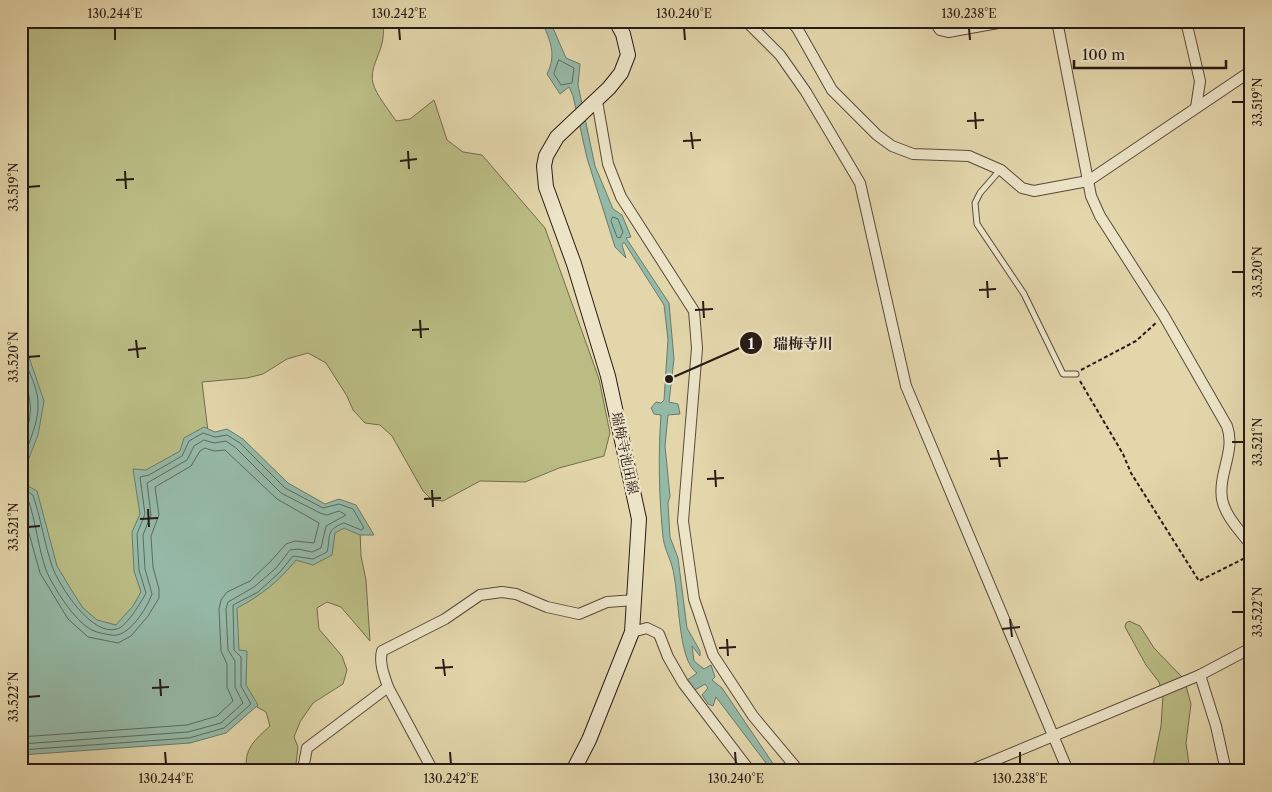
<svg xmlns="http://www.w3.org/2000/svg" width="1272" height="792" viewBox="0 0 1272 792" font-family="'Libre Caslon Text','Noto Serif JP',serif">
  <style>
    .green { fill: #babc84; stroke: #716c4e }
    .water { fill: #95b9a7; stroke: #697a6d }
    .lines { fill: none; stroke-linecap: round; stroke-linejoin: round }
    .shore { stroke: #5e6a5f; stroke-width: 1 }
    .lane-casing { stroke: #574a3c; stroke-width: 7 }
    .street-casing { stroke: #574a3c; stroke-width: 12 }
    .secondary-casing { stroke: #281b17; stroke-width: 16 }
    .path { stroke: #281b17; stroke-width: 2; stroke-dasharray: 4 2.5; stroke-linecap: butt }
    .lane { stroke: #ede4c8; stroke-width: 5 }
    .street { stroke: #ede4c8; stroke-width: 10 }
    .secondary { stroke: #ede4c8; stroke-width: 14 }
    .ticks { fill: none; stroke: #281b17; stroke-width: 2 }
    .labels { text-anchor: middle; stroke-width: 4.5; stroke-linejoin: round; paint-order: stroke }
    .street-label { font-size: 14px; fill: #281b17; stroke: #ede4c8 }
    .leader { fill: none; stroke: #281b17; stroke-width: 2 }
    .callout-dot { fill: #281b17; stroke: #ede4c8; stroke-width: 2 }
    .mark-label { font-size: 15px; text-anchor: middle; font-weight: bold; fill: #fff }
    .callout-label { font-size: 15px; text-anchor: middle; font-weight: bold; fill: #281b17; stroke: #ede4c8; stroke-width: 4.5; stroke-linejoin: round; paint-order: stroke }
    .neatline { fill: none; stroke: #281b17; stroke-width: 2 }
    .ticks-label { font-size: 12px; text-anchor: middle; fill: #281b17 }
  </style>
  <rect width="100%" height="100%" fill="#e3d6ab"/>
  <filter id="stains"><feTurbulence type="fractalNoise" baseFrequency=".004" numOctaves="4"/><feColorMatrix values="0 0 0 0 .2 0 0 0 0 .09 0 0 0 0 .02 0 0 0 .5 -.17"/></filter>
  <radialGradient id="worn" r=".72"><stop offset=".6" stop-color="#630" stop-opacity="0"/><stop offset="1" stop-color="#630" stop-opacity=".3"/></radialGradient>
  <g class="green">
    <path d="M21,21H382C389,47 368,64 373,83C376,95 389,110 396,121L410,119L434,100L447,140L463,152L482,155L545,228L599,379L610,433L604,456L559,468L525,482L480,481L443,501L432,500L423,491L392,436L380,425L365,423L353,410L347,396L326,363L308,353L287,359L263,374L247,378L202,382L210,448L148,612L112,637L68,615L21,513Z"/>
    <path d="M336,526L360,530L361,556L366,580L370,641L341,607L327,602L317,608L319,629L342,656L347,670L343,684L313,703L300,722L294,737L298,747L296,764L287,771H247C243,749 255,740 270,726L266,712L248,702L230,628L238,598Z"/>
    <polygon points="1129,621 1140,626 1154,648 1183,678 1186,686 1191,704 1186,743 1190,771 1152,771 1161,726 1163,695 1159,682 1146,665 1125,627 1126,623"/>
  </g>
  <g class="water">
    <path d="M542,21H550L566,58L580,64L578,85L595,166L613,209L622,215L631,237L626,238L669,303L674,359L669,402L678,404L680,414L668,415L665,446L670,496L668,503L670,537L678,558L687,628L700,651V656L692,646L694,661L704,669L711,665L715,677L712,680L722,688L778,771H772L716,697L713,706L708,704L702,695L708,688L705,684L695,690L686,681L697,673C677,660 680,594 672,566C669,556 664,547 663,537C659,497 658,456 661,415L654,414L651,408L656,402L661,403L664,400L668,339L664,305L624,242L622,245L626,258L615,247L587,158L573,96L569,87L560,94L547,74C557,54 550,41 542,21Z"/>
    <path d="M21,334L44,401L38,435L27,463L26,485L37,491L57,566L72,591L83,608L97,620L116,625L133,606L141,592L134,571L132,532L140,514L133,469L146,470L180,451L184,438L204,427L215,432L227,429L243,439L288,483L325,504L339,499L356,505L374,535H360L344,528L335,533L332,555L313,565L296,560C279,581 262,595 237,608L239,650L247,651L246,685L258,705L226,733L190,743L21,755Z"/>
  </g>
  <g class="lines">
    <g class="shore">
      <polygon points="559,60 574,68 572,83 561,85 554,74"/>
      <polygon points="613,217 618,219 623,232 620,238 617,237 611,221"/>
      <path d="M21,349C25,366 37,384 38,401C40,427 23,449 21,474"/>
      <path d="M21,372C34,402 33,416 21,447"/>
      <path d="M21,487L33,495C41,518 44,543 52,566C59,586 92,637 117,629C126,627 142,601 146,593L139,570L137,534L145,514L140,477L149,475L182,456L189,441L203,433L215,437L227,435L240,443L285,488L323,508L339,504L353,509L364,528L361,530L344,523C325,530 331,536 327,552L313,559L293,556L280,572L258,592L233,605L234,650L241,657V686L251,704L224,728L189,738L21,750"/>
      <path d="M21,495L28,499C36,522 38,547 46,570C53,587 75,622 92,630C98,633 105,634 111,635C128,639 147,608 152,594L145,569L143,535L151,515L147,483L187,460L194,446L204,440L214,443L226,441L236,448L281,493L320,513L327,515L339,511L346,515L326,526L321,548L312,552L298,549L290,550L276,568L254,587L228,602L226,609L228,650L235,661V687L243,703L221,723L188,732L21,744"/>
      <polyline points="21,504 40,573 68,619 88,637 118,643 131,636 148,616 159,598 159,589 153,567 151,536 159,515 155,487 191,466 200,451 205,448 214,451 225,450 277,499 319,523 314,543 295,541 286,544 270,562 250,581 227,592 221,600 219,609 221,651 227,664 227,687 233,701 217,716 187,725 21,737"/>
    </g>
    <g class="lane-casing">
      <polyline id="lane" points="1000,170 980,193 975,203 977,224 1024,294 1063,374 1076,374"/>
    </g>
    <g class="street-casing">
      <g id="street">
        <polyline points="746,21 780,55 806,92 860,183 906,386 1068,771"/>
        <polyline points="790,21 797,28 832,90 877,135 892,146 913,154 969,156 1001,170 1022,188 1034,191 1088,181 1251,71"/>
        <polyline points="934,21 940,30 948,32 1009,21"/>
        <path d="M1057,21L1091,196L1100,216L1164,316L1227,426C1236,451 1218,473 1222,499C1225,516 1241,532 1251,545"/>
        <polyline points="1186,21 1200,81 1196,108"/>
        <polyline points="597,101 608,164 621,197 694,311 697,348 683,521 694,599 713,655 753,716 799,771"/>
        <polyline points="632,632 647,628 659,634 668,657 683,683 750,771"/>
        <polyline points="1200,675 1216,726 1226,771"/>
        <polyline points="300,771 303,769 307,748 388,687"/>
        <path d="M433,771L388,687C384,675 379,663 382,651L445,619L480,595L502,592L516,594L547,607L579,614L607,602L635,600"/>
        <polyline points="969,771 1200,675 1251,648"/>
      </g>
    </g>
    <g class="secondary-casing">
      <polyline id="secondary" points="573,771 589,740 632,632 639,519 608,376 574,264 546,187 544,166 546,156 557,137 609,88 621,73 628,55 623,34 616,21"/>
    </g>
    <g class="path">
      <polyline points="1081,370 1136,341 1157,322"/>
      <polyline points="1080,381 1123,454 1131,473 1199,581 1251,555"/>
    </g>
    <use href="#lane" class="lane"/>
    <use href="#street" class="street"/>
    <use href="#secondary" class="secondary"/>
  </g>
  <path class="ticks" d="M115,28V40M399,28L400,40M684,28L685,40M969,28L970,40M1232,102H1244M975,112L976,129M967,121L984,120M691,132L693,149M683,141L701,140M408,151L409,169M400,161L417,159M125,171L126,189M116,180L134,179M28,187L40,186M1232,272H1244M987,281L988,298M979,290L996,289M703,301L704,318M695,310L713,309M420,320L421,338M412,330L429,329M136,340L138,358M128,350L146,348M28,357L40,356M1232,442H1244M998,450L1000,467M990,459L1008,458M715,470L716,487M707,479L724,478M432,490L433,507M424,499L441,498M148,509L149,527M140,519L158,518M28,527L40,526M1232,612H1244M1010,619L1012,637M1002,629L1020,627M727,639L728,656M719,648L736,647M443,659L445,676M435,668L453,667M160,679L161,696M152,688L169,687M28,697L40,696M165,752L166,764M450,752L451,764M735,752L736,764M1020,752V764"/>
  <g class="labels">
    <g class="street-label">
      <text transform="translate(625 453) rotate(78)" y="5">瑞梅寺池田線</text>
    </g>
  </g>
  <path class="leader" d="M669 379L751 343"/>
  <g class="callout-dot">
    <circle cx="669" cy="379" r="5"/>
    <circle cx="751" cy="343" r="12"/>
  </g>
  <g class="mark-label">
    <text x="751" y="349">1</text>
  </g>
  <g class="callout-label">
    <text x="803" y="349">瑞梅寺川</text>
  </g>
  <rect width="1272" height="792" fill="none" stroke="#e3d6ab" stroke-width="55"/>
  <path d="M1074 60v8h152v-8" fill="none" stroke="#281b17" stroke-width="2.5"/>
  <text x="1082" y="60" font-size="15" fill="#281b17" stroke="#ede4c8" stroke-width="4" paint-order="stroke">100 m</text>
  <rect x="28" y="28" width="1216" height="736" class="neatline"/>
  <g class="ticks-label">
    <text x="115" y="18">130.244°E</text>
    <text x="399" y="18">130.242°E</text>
    <text x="684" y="18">130.240°E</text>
    <text x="969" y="18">130.238°E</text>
    <text transform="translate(1258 102) rotate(-90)" y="4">33.519°N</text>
    <text transform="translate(14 187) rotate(-90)" y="4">33.519°N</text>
    <text transform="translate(1258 272) rotate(-90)" y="4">33.520°N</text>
    <text transform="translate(14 357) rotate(-90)" y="4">33.520°N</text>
    <text transform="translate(1258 442) rotate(-90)" y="4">33.521°N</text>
    <text transform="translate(14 527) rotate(-90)" y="4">33.521°N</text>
    <text transform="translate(1258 612) rotate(-90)" y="4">33.522°N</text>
    <text transform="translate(14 697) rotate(-90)" y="4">33.522°N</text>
    <text x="166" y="783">130.244°E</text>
    <text x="451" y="783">130.242°E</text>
    <text x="736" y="783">130.240°E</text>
    <text x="1020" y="783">130.238°E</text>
  </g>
  <rect width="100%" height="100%" filter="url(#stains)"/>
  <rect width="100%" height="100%" fill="url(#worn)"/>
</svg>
